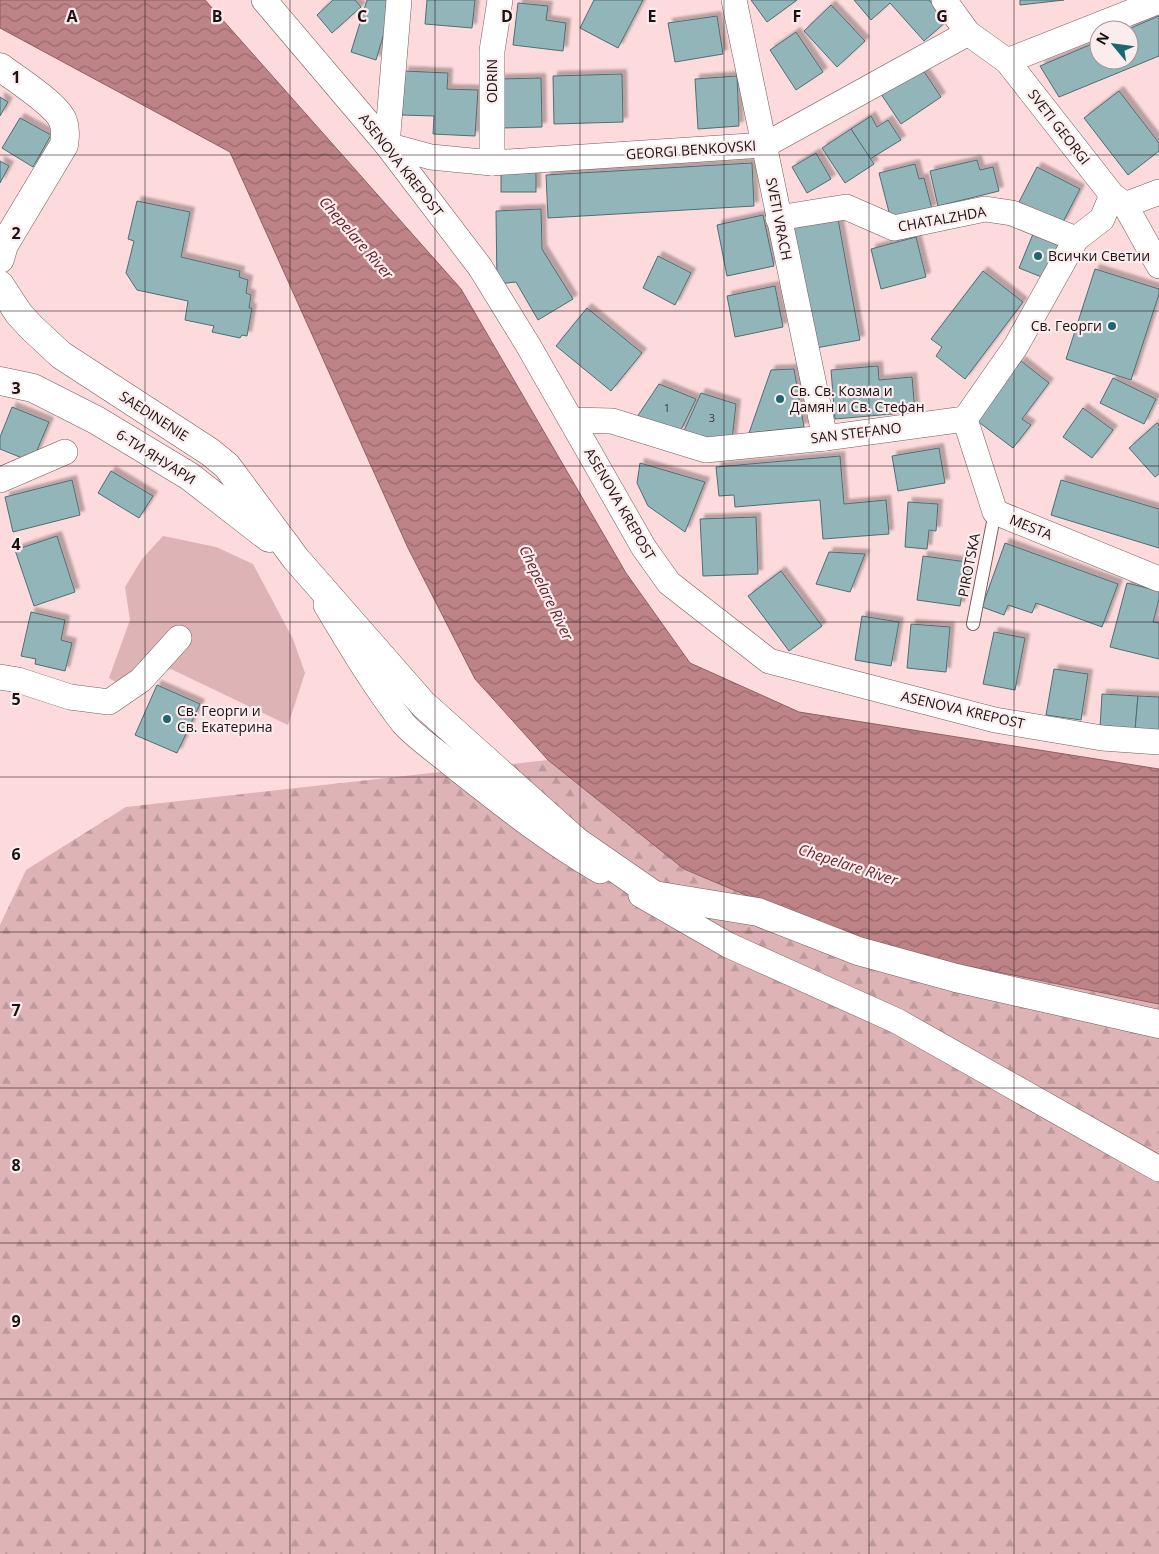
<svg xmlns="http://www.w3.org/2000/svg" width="1159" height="1554" viewBox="0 0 1159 1554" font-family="'Open Sans',sans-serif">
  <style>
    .grass { fill: #ddb3b5 }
    .forest { fill: url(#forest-firs) }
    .water { fill: url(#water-waves); stroke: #8e6164 }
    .building { fill: #91b5b9; stroke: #4e6f73; filter: url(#shadow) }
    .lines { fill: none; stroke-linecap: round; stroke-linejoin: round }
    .lane-casing { stroke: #785b5c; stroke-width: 14 }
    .street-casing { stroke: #785b5c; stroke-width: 26 }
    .secondary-casing { stroke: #785b5c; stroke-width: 29 }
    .lane { stroke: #fff; stroke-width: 12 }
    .street { stroke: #fff; stroke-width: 25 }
    .secondary { stroke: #fff; stroke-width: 28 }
    .grid { fill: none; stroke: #1d1112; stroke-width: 1; stroke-opacity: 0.55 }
    .poi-dot { fill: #1c6870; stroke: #fbedee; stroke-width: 2 }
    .labels { text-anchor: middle; stroke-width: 4.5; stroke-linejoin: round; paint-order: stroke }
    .number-label { font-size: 11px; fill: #3a3a3c }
    .street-label { font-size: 14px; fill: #1d1112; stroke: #fbedee }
    .poi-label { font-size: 14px; fill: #1d1112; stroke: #fbedee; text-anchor: start }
    .water-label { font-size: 15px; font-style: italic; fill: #69212c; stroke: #fbedee }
    .grid-label { font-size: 16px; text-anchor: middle; font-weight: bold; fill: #1d1112; stroke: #fbedee; stroke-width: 4.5; stroke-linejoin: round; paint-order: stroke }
  </style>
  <defs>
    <pattern id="forest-firs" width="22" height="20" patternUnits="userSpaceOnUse" patternTransform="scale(1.25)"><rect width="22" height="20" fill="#ddb3b5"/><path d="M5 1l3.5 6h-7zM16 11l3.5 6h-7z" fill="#bd999b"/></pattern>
    <pattern id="water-waves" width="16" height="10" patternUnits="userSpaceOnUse" patternTransform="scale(1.25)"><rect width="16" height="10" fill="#be8387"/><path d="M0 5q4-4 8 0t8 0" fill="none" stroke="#9a6a6d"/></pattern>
    <filter id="shadow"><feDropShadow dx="4.5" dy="-4.5" stdDeviation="1" flood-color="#0004"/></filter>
  </defs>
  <rect width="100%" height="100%" fill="#fddadb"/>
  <polygon class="grass" points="163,536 216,547 253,564 293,639 305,673 288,725 171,669 122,686 109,678 130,620 125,587 142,559"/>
  <polygon class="forest" points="548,760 684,869 867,946 1159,1004 1159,1554 0,1554 0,925 26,870 126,807"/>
  <polygon class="water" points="0,0 205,0 461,289 626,573 690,663 799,712 1159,769 1159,1004 867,946 684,869 548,760 475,679 408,548 230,152 0,28"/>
  <g class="building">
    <polygon points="333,0 355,0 361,7 332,33 317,15"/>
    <polygon points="367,0 394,0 376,60 351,52"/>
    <polygon points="427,0 475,0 472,28 425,24"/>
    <polygon points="594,0 643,0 618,48 580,28"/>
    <polygon points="751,0 797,0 767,22"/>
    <polygon points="854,0 929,0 947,21 924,41 890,3 871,20"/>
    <polygon points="1020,0 1064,0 1020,5"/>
    <polygon points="518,3 548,6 546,20 566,23 563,51 513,45"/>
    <polygon points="831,5 865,41 837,67 804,31"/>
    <polygon points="717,16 723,54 675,62 668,23"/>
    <polygon points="1159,16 1159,56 1059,97 1040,66 1099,41 1099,60 1129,60 1129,30 1126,30"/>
    <polygon points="796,32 823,72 796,90 770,50"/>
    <polygon points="919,64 941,97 901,124 879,91"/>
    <polygon points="404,71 448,73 447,89 478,90 475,136 433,134 434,116 402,115"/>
    <polygon points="622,74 623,122 554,124 553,76"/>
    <polygon points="737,76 739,126 698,129 695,79"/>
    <polygon points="541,78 542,127 501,128 500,79"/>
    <polygon points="1119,91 1159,143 1159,151 1128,175 1084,118"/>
    <polygon points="0,97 8,102 0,116"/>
    <polygon points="871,116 877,127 888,120 901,140 870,159 851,129"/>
    <polygon points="20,118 51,135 33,167 2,148"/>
    <polygon points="851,129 874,164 845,183 822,148"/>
    <polygon points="816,153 831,179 807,193 792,167"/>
    <polygon points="977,160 980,170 993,167 999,191 938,206 930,171"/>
    <polygon points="0,161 9,166 0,183"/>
    <polygon points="752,163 754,206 548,218 546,175"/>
    <polygon points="915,164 919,179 924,178 932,209 891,220 879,173"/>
    <polygon points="1037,167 1080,189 1062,224 1019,202"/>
    <rect x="501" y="168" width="35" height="24"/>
    <polygon points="137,201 190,212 181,257 240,271 239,277 248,280 246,293 251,295 249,308 252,308 247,336 242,335 240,338 212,332 214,326 185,320 188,301 137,290 126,273 134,241 128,239"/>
    <polygon points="541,209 542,249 573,299 538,320 516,282 497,284 496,211"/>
    <polygon points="763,215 774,266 727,276 717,225"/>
    <polygon points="838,219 860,340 810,349 788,228"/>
    <polygon points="1033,234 1058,245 1044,278 1019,268"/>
    <polygon points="916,237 926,277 881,289 871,249"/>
    <polygon points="658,256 691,273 675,305 643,288"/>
    <polygon points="1095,269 1159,289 1159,294 1131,380 1066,359"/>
    <polygon points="983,271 1023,302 965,379 936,356 942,347 931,339"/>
    <polygon points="775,286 783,327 735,337 727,296"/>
    <polygon points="587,308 642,353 611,391 556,346"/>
    <polygon points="1021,361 1049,383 1022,419 1031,425 1013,448 976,420"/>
    <polygon points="878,366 879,380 912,377 915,412 835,419 831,370"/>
    <polygon points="794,369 804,427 749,433 771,370"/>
    <polygon points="1113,378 1156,399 1144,424 1100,403"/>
    <polygon points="659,384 696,399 680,432 637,417"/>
    <polygon points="701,393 736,404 732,440 709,441 683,433"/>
    <polygon points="12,407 49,422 32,462 0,449 0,437"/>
    <polygon points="1083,408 1113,430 1092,458 1063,437"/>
    <polygon points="1157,423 1159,425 1159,474 1155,477 1129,448"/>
    <polygon points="939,448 945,483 898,491 892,456"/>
    <polygon points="840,456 844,504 886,500 889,534 823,539 820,500 735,507 734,495 719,496 716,467"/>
    <polygon points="640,463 705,482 685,532 648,506 637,483"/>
    <polygon points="111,471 153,496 139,518 98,493"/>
    <polygon points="72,480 80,515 13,532 5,497"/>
    <polygon points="1061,480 1159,509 1159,548 1051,515"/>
    <polygon points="908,502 938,504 936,531 929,530 927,549 905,547"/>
    <polygon points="756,517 758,574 703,576 700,519"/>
    <polygon points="57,536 75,592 34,606 15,550"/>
    <polygon points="1005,543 1118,584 1102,627 1036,603 1032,613 1008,605 1004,615 982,607"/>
    <polygon points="829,552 865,554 850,592 816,584"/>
    <polygon points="923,556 967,562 960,606 917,600"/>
    <polygon points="781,571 822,626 789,651 748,596"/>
    <polygon points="1127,583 1159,591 1159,599 1153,622 1159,623 1159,659 1110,647"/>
    <polygon points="31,612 65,620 61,640 72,643 65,671 35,664 36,659 21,656"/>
    <polygon points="862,616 899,622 891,666 855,660"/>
    <polygon points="911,624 950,627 946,672 907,668"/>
    <polygon points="994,632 1025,638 1015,690 983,684"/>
    <polygon points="1054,669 1088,674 1081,720 1046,715"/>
    <polygon points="157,685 200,704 177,753 135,735"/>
    <polygon points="1102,694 1138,696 1135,730 1100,728"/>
    <polygon points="1138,696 1159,697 1159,731 1135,730"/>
  </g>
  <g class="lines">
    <g class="lane-casing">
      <polyline id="lane" points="973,624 995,512"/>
    </g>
    <g class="street-casing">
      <g id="street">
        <polyline points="264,0 387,145 480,267 528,345 644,548 669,583 769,661 995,720 1102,738 1159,742"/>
        <polyline points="399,0 387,145 431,157 492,163 765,145 968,33"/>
        <path d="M734,0C765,146 794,292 825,438"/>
        <polyline points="944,0 968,33 1007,61 1112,195 1125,205 1159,266"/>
        <polyline points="1007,61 1159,1"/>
        <polyline points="492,163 492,51 500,0"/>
        <polyline points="1125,205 1159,192"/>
        <polyline points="778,218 846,207 894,228 985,209 1012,213 1076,239"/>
        <polyline points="965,419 995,512 1159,579"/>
        <polyline points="572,420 612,421 706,450 825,438 965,419 1016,346 1076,239 1102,219 1112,195"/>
        <polyline points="0,480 65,452"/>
        <path d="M326,605C350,645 374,686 403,723C414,736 441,755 455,767C502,804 548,841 600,871"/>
        <polyline points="0,677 18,680 70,697 109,702 141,680 179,638"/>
        <polyline points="641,895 728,945 897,1021 1159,1169"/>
      </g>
    </g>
    <g class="secondary-casing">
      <g id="secondary">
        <path d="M0,67C15,78 57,105 63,121C66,129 65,137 64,145L4,245L0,259"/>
        <polyline points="0,285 19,314 32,328 61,355 210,452 227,466 296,559 423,704 576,841 654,895 758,912 858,951 956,978 1159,1024"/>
        <polyline points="0,381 33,388 96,420 189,476 269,538"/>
      </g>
    </g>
    <use href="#lane" class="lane"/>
    <use href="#street" class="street"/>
    <use href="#secondary" class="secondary"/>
  </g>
  <path class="grid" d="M145,0V1554M290,0V1554M435,0V1554M580,0V1554M724,0V1554M869,0V1554M1014,0V1554M0,155H1159M0,311H1159M0,466H1159M0,622H1159M0,777H1159M0,932H1159M0,1088H1159M0,1243H1159M0,1399H1159"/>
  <g class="poi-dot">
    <circle cx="1038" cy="256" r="5"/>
    <circle cx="1112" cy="326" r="5"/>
    <circle cx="780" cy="399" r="5"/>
    <circle cx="167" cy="719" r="5"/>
  </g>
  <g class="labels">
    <g class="number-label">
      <text x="667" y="412">1</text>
      <text x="712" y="422">3</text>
    </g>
    <g class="street-label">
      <text transform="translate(492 81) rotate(-90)" y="5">ODRIN</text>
      <text transform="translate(1059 127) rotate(52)" y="5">SVETI GEORGI</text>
      <text transform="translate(691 150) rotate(-4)" y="5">GEORGI BENKOVSKI</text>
      <text transform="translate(401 165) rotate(52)" y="5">ASENOVA KREPOST</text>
      <text transform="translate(779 219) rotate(79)" y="5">SVETI VRACH</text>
      <text transform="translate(942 219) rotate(-10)" y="5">CHATALZHDA</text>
      <text transform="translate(154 416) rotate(33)" y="5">SAEDINENIE</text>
      <text transform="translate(856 433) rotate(-7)" y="5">SAN STEFANO</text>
      <text transform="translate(156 457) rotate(32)" y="5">6-ТИ ЯНУАРИ</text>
      <text transform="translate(620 504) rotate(60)" y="5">ASENOVA KREPOST</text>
      <text transform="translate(1031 527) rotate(22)" y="5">MESTA</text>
      <text transform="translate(969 565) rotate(-79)" y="5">PIROTSKA</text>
      <text transform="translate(963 710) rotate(13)" y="5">ASENOVA KREPOST</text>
    </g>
    <g class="poi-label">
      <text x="1048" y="261">Всички Светии</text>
      <text x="1102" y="331" text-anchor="end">Св. Георги</text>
      <text x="790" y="396">Св. Св. Козма и<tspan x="790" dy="16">Дамян и Св. Стефан</tspan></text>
      <text x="177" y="716">Св. Георги и<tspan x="177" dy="16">Св. Екатерина</tspan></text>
    </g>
    <g class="water-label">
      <text transform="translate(356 238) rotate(49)" y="5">Chepelare River</text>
      <text transform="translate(546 593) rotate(64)" y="5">Chepelare River</text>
      <text transform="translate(848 865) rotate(18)" y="5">Chepelare River</text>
    </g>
  </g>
  <g class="grid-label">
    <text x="72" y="22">A</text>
    <text x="217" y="22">B</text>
    <text x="362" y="22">C</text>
    <text x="507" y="22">D</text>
    <text x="652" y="22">E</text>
    <text x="797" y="22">F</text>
    <text x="942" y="22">G</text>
    <text x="16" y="83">1</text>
    <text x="16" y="239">2</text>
    <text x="16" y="394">3</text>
    <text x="16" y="550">4</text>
    <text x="16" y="705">5</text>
    <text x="16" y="860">6</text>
    <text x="16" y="1016">7</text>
    <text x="16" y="1171">8</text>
    <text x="16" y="1327">9</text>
  </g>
  <g transform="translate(1114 45) rotate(299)"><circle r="24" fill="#fbedee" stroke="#a29596"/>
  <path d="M0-4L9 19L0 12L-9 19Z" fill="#1c6870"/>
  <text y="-8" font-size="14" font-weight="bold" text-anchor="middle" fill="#1d1112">N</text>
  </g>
</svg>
